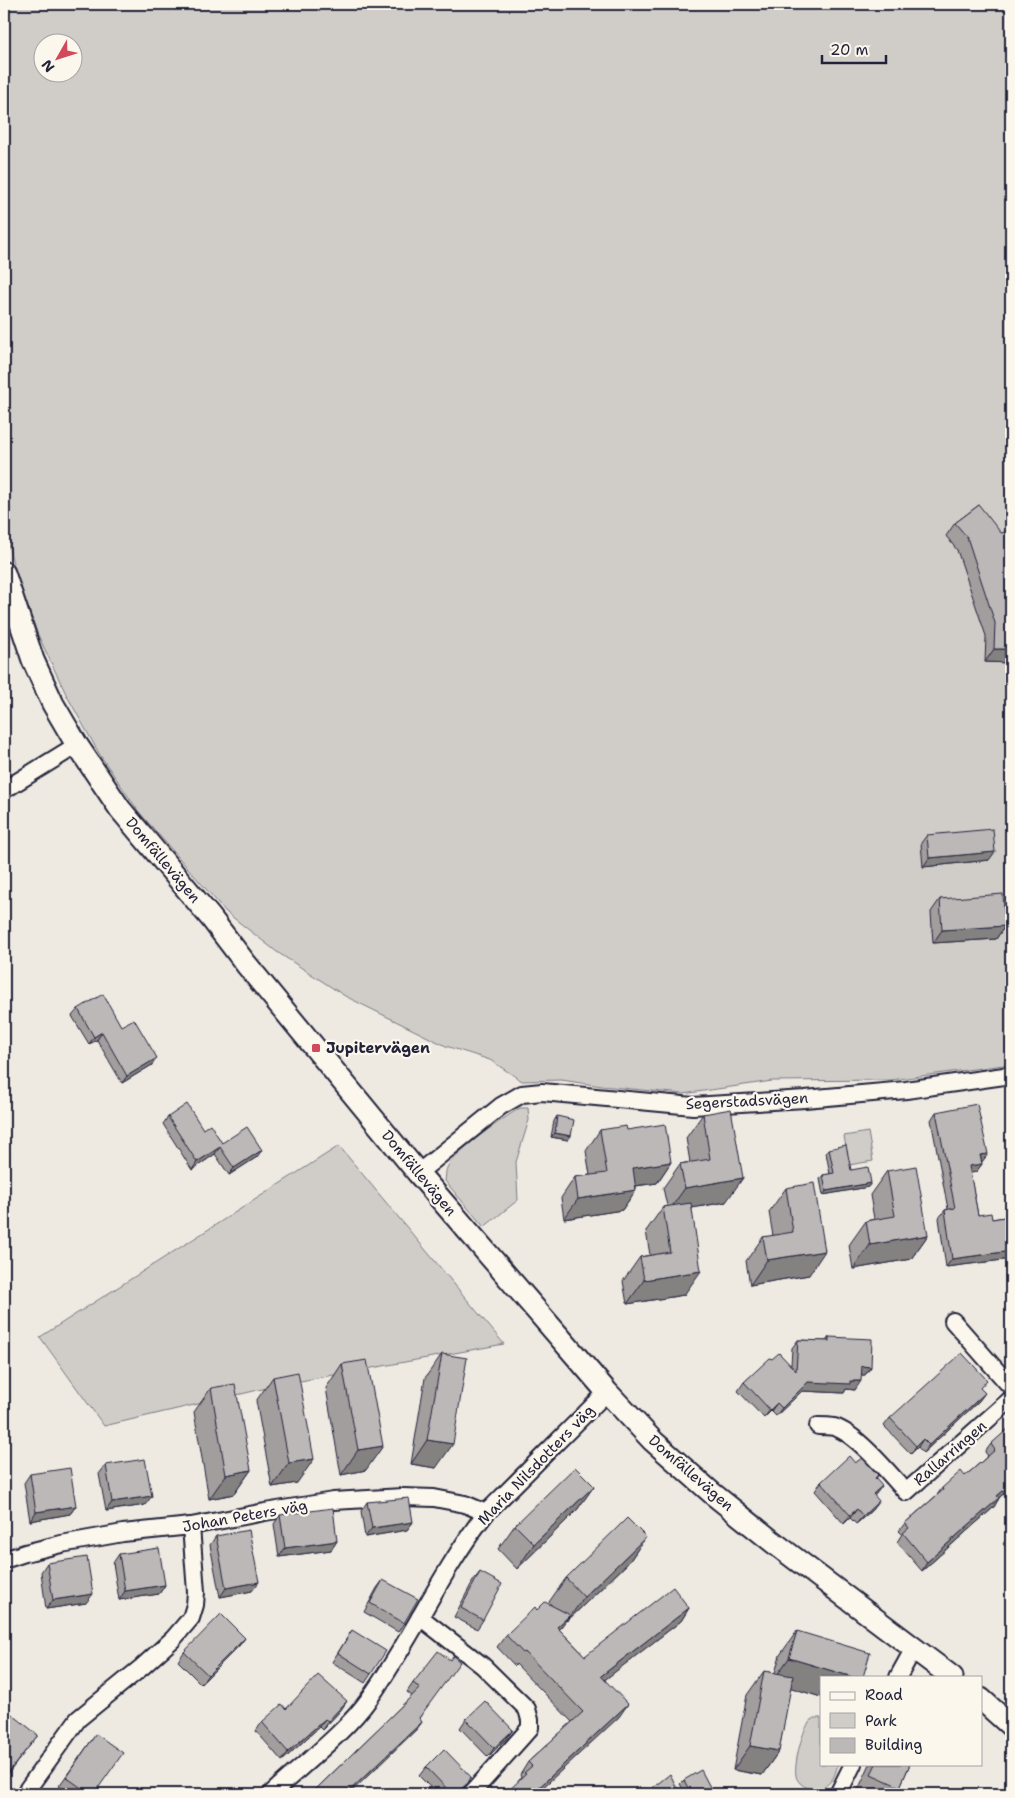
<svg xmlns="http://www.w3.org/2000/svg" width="1015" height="1798" viewBox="0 0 1015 1798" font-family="'Shantell Sans',sans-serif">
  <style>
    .green { fill: #d0cdc9; stroke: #797882; fill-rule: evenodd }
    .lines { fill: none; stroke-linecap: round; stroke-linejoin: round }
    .minor-casing { stroke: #22223b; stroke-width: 20 }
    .tertiary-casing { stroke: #22223b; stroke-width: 25 }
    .minor { stroke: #fbf7ec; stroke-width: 16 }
    .tertiary { stroke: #fbf7ec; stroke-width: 21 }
    .wall { fill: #a29e9e; stroke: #22223b }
    .shaded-wall { fill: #848181; stroke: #22223b }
    .building { fill: #bcb8b8; stroke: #22223b }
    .poi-dot { fill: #d1495b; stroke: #fbf7ec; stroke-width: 2 }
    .labels { text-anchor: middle; stroke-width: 4.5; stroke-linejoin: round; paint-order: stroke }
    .street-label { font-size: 15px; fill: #22223b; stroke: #fbf7ec }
    .poi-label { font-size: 15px; font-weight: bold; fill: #22223b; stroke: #fbf7ec; text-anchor: start }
  </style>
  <rect width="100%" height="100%" fill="#eeeae2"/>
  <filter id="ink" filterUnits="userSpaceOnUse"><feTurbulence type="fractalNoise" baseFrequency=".02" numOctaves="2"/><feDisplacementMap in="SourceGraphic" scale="10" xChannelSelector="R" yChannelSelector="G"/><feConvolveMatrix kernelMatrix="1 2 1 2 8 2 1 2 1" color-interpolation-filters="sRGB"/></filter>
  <g filter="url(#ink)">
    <g class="green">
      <path d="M4,4H1011V1064L891,1080L772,1081L683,1094L602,1086L561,1080L522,1081L490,1060L446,1046L345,996L277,952L226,912L139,812L100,755L67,696L38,635L15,571L4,528ZM42,42H72V72H42Z"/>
      <path d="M520,1108H528L529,1120L516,1162L518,1200L484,1227L445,1181C446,1176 445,1171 448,1166C458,1149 502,1119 520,1108Z"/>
      <polygon points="868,1132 873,1161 849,1165 844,1136"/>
      <polygon points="339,1146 504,1344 284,1384 104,1426 40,1337"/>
      <path d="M815,1718H821V1764H838C836,1770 835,1777 830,1782C821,1792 804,1791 797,1779C792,1769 802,1731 809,1723C810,1721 813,1719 815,1718Z"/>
    </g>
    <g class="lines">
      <g class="minor-casing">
        <g id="minor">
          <polyline points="4,790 77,745"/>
          <polyline points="418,1173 501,1106 522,1094 542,1092 693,1106 805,1099 906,1090 1011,1075"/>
          <polyline points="953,1321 1011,1387"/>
          <path d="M818,1426C823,1426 829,1426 834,1427C856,1433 890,1474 906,1492L1011,1399"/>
          <polyline points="4,1560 25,1553 61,1544 123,1533 191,1526 265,1512 333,1501 403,1497 434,1498 465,1504 486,1513"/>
          <polyline points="420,1617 483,1666 527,1709 530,1720 530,1728 471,1794"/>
          <polyline points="898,1677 914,1648"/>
          <polyline points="24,1794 78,1719 142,1667 173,1639 191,1618 195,1605 196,1592 191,1526"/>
          <path d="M271,1794C302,1765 345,1733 369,1699C412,1639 441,1571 486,1513L607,1392"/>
          <polyline points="838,1794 853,1764"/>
        </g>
      </g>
      <g class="tertiary-casing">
        <g id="tertiary">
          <polyline points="4,573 33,660 53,704 77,745 120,809 211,918 246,964 418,1173 607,1392 653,1441 713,1494 773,1542 952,1677"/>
          <polyline points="981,1699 1011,1726"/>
        </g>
      </g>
      <use href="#minor" class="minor"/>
      <use href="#tertiary" class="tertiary"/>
    </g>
    <g class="wall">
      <polygon points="979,505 1011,663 985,662 986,636 957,550 946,536 955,523"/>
      <polygon points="927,835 989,860 923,867 921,843"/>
      <polygon points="940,899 1005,926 996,939 933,943 931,912"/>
      <polygon points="78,1009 121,1026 152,1065 122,1083 97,1040 89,1044 72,1016"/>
      <polygon points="936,1112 981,1162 982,1164 976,1172 970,1173 978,1215 992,1219 1011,1216 1011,1259 946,1267 939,1218 945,1210 948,1209 931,1120"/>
      <polygon points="703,1114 726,1202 692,1208 684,1295 627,1304 623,1281 640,1257 650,1255 646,1231 663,1207 667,1206 663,1188 680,1164 690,1162 686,1138"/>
      <polygon points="557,1116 568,1140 551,1137 554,1121"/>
      <polygon points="168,1117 203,1129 222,1143 257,1157 229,1175 215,1154 192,1170 163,1124"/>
      <polygon points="600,1130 627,1130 671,1162 657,1183 636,1186 636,1190 622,1210 564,1219 561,1198 575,1177 590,1175 586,1151"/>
      <polygon points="829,1149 851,1170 871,1183 868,1187 823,1195 820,1179 823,1175 830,1174 826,1153"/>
      <polygon points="887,1171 928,1235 911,1259 853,1269 849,1245 866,1221 874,1219 870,1195"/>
      <polygon points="786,1188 809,1275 750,1285 746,1261 763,1237 773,1236 769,1212"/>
      <polygon points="829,1337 871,1367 865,1375 861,1375 855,1390 846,1389 844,1393 802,1391 776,1416 771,1411 764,1418 738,1391 744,1382 772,1359 791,1365 792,1348 798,1340 826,1341"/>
      <polygon points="442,1354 436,1468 411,1464 425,1378"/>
      <polygon points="342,1364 366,1470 341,1475 326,1388"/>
      <polygon points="273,1377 297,1483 272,1487 256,1401"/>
      <polygon points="211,1388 251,1470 234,1494 209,1499 194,1412"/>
      <polygon points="981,1389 979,1401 923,1453 918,1447 911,1454 884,1426 890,1418"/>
      <polygon points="1011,1429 1011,1487 999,1498 994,1507 922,1571 897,1542 902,1534 899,1531 905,1523 937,1495 942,1488 965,1476 988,1456 985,1452 991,1444"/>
      <polygon points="855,1463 878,1475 876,1479 876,1494 874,1496 872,1510 856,1524 850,1518 844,1524 815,1491 821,1482"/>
      <polygon points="106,1465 145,1505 106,1511 99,1474"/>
      <polygon points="30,1474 76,1506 70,1514 30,1521 24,1483"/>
      <polygon points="594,1486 577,1510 517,1569 498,1549 515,1525"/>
      <polygon points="367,1502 413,1522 407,1530 365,1537 361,1511"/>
      <polygon points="280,1515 337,1541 331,1550 279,1557 274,1524"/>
      <polygon points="1011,1533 1011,1558 1007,1554 1009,1550 1003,1544"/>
      <polygon points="216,1536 252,1591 220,1597 210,1545"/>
      <polygon points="646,1537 629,1562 567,1621 566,1620 559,1629 585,1656 689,1608 681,1621 604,1680 619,1717 518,1782 521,1777 520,1775 528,1762 572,1722 516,1664 515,1666 497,1647 506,1635 537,1610 552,1606 549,1602 566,1578"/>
      <polygon points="119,1554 165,1585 159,1594 119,1600 113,1563"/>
      <polygon points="47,1563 86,1603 46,1609 41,1572"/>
      <polygon points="480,1572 483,1620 477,1629 454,1617 473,1581"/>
      <polygon points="383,1580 404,1623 398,1632 364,1612 377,1588"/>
      <polygon points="352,1630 371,1674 365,1683 332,1662"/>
      <polygon points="797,1631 821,1677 821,1697 790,1687 779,1751 762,1775 733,1770 747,1695 764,1671 775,1673 780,1655"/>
      <polygon points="245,1638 238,1647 201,1684 178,1661 184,1652"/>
      <polygon points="450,1660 419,1719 422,1722 416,1730 313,1792 412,1696 407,1692 413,1683"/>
      <polygon points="286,1709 341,1710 322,1730 319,1727 282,1761 256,1731 262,1722"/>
      <polygon points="466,1719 506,1739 488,1757 460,1728"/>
      <polygon points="96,1734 94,1794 71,1794 59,1786"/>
      <polygon points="870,1764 910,1764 900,1787 895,1794 856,1794"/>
      <polygon points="426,1767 468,1783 458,1794 437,1794 419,1776"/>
      <polygon points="684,1780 708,1794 686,1794 680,1784"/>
    </g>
    <g class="shaded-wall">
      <polygon points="994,649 1011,649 1011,663 985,662"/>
      <polygon points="995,852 989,860 923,867 929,858"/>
      <polygon points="1005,926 996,939 933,943 942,930"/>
      <polygon points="102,1032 97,1040 89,1044 94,1037"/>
      <polygon points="157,1058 152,1065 122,1083 127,1076"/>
      <polygon points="555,1133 571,1136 568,1140 551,1137"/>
      <polygon points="220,1147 215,1154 192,1170 197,1162"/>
      <polygon points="262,1150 257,1157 229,1175 234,1168"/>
      <polygon points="988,1154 982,1162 980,1155"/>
      <polygon points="671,1162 657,1183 619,1188 633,1168"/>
      <polygon points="982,1164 976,1172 963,1175 969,1166"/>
      <polygon points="743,1178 726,1202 668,1212 685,1188"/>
      <polygon points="871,1183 868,1187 823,1195 826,1191"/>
      <polygon points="636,1190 622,1210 564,1219 578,1199"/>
      <polygon points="928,1235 911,1259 853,1269 870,1245"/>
      <polygon points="825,1251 809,1275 750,1285 767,1260"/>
      <polygon points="1011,1251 1011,1259 946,1267 952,1259"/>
      <polygon points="701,1271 684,1295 627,1304 644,1280"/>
      <polygon points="862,1366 871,1367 865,1375 856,1375"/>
      <polygon points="850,1381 861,1381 855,1390 846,1389 844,1393 802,1391 776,1416 782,1408 808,1382"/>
      <polygon points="985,1393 979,1401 923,1453 929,1445"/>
      <polygon points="777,1403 771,1411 764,1418 770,1410"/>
      <polygon points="923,1439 918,1447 911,1454 916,1446"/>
      <polygon points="427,1440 453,1444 436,1468 411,1464"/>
      <polygon points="383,1446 366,1470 341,1475 358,1450"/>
      <polygon points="314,1459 297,1483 272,1487 289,1463"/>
      <polygon points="251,1470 234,1494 209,1499 226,1475"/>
      <polygon points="1011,1484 1011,1487 992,1504 997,1496"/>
      <polygon points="594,1486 577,1510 517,1569 534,1544"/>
      <polygon points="882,1486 876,1494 866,1503 873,1494"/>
      <polygon points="152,1496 145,1505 106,1511 112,1502"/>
      <polygon points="999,1498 994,1507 922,1571 927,1562"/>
      <polygon points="879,1501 872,1510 856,1524 863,1516"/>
      <polygon points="76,1506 70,1514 30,1521 36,1512"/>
      <polygon points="857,1509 850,1518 844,1524 850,1515"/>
      <polygon points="413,1522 407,1530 365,1537 372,1528"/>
      <polygon points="646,1537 629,1562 567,1621 584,1597"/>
      <polygon points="337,1541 331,1550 279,1557 285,1548"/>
      <polygon points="259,1582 252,1591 220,1597 226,1588"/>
      <polygon points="165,1585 159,1594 119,1600 125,1591"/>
      <polygon points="93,1594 86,1603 46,1609 53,1600"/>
      <polygon points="689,1608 681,1621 593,1689 601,1676"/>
      <polygon points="570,1615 561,1627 548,1640 557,1627"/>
      <polygon points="245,1638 238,1647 201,1684 208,1675"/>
      <polygon points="789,1658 853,1677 821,1677 821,1697 772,1682"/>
      <polygon points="347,1701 341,1710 322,1730 328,1721"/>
      <polygon points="628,1704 619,1717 536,1794 532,1794"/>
      <polygon points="325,1719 319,1727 282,1761 288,1752"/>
      <polygon points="422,1722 416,1730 349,1794 346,1794"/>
      <polygon points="513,1730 506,1739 488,1757 494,1748"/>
      <polygon points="38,1735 31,1744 4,1779 4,1778"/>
      <polygon points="750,1746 779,1751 762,1775 733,1770"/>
      <polygon points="468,1783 461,1791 458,1794 455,1794"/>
      <polygon points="711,1789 707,1794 702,1794"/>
      <polygon points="678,1790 675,1794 670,1794"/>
    </g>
    <g class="building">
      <polygon points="979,505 1001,533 1009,531 1011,538 1011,649 994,649 995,623 967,537 955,523"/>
      <polygon points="993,829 995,852 929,858 927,835"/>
      <polygon points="1003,894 1005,926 942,930 940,899"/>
      <polygon points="103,994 121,1026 134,1019 157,1058 127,1076 102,1032 94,1037 78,1009"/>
      <polygon points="187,1104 203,1129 210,1124 222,1143 247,1127 262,1150 234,1168 220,1147 197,1162 168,1117"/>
      <polygon points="977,1104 988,1154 980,1155 982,1164 969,1166 978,1215 991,1213 992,1219 1011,1216 1011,1251 952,1259 945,1210 955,1208 936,1112"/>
      <polygon points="731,1109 743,1178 685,1188 680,1164 710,1159 703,1114"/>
      <polygon points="557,1116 574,1120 571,1136 555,1133"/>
      <polygon points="665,1124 671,1162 633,1168 636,1190 578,1199 575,1177 607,1173 600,1130 626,1126 627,1130"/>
      <polygon points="846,1145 851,1170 868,1167 871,1183 826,1191 823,1175 834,1173 829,1149"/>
      <polygon points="916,1166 928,1235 870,1245 866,1221 895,1216 887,1171"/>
      <polygon points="814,1183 825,1251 767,1260 763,1237 793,1232 786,1188"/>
      <polygon points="691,1203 701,1271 644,1280 640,1257 670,1252 663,1207"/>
      <polygon points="829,1337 872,1339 871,1367 862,1366 861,1381 850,1381 850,1384 808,1382 782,1408 777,1403 770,1410 744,1382 770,1358 772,1359 779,1353 796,1371 798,1340 829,1341"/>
      <polygon points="962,1353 987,1380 980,1388 985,1393 929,1445 923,1439 916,1446 890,1418"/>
      <polygon points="442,1354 467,1358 453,1444 427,1440"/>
      <polygon points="367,1360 383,1446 358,1450 342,1364"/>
      <polygon points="298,1372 314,1459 289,1463 273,1377"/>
      <polygon points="235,1384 251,1470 226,1475 211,1388"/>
      <polygon points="1010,1427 1011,1429 1011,1484 997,1496 999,1498 927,1562 903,1533 909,1528 905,1523 943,1490 942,1488 961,1471 965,1476 995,1450 991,1444"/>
      <polygon points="849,1456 855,1463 862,1458 878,1475 875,1478 882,1486 873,1494 879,1501 863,1516 857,1509 850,1515 821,1482"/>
      <polygon points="145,1459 152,1496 112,1502 106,1465"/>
      <polygon points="575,1467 594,1486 534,1544 515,1525"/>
      <polygon points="70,1468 76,1506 36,1512 30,1474"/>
      <polygon points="409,1498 413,1522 372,1528 367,1502"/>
      <polygon points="333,1508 337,1541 285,1548 280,1515"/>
      <polygon points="4,1514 6,1519 4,1521"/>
      <polygon points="627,1518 646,1537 584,1597 566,1578"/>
      <polygon points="249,1530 259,1582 226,1588 216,1536"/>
      <polygon points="159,1548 165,1585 125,1591 119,1554"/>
      <polygon points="87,1557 93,1594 53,1600 47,1563"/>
      <polygon points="480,1572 502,1584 483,1620 461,1608"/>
      <polygon points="383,1580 418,1599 404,1623 370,1603"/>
      <polygon points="673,1587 689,1608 601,1676 628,1704 532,1794 505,1794 526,1774 524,1773 532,1766 528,1762 583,1712 525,1652 523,1653 506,1635 535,1607 537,1610 545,1602 570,1615 557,1627 585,1656"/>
      <polygon points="221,1614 245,1638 208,1675 184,1652"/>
      <polygon points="352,1630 386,1651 371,1674 338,1653"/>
      <polygon points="797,1631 870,1653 863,1677 853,1677 789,1658"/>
      <polygon points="438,1651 450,1660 453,1656 460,1662 419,1718 422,1722 346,1794 308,1794 311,1791 313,1792 420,1688 413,1683"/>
      <polygon points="764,1671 793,1676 779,1751 750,1746"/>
      <polygon points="318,1675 347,1701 328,1721 325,1719 288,1752 262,1722 282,1704 286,1709"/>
      <polygon points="485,1701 513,1730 494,1748 466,1719"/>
      <polygon points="8,1711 38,1735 4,1778 4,1717"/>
      <polygon points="96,1734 123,1753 94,1794 90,1794 66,1777"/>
      <polygon points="444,1749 471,1777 468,1783 455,1794 452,1794 426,1767"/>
      <polygon points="876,1764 910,1764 900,1787 871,1774"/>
      <polygon points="701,1770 711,1789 702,1794 691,1794 684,1780"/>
      <polygon points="670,1774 678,1790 670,1794 645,1794"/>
      <polygon points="986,1788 991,1794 977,1794"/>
    </g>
  </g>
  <rect class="poi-dot" x="311" y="1043" width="10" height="10" rx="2.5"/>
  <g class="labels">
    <g class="street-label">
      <text transform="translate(163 860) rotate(50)" y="5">Domfällevägen</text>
      <text transform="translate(747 1101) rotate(-3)" y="5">Segerstadsvägen</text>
      <text transform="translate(419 1173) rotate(50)" y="5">Domfällevägen</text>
      <text transform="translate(950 1453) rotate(-41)" y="5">Rallarringen</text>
      <text transform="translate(536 1465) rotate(-46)" y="5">Maria Nilsdotters väg</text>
      <text transform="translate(691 1473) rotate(41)" y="5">Domfällevägen</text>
      <text transform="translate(245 1516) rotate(-10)" y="5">Johan Peters väg</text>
    </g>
    <g class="poi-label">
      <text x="326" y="1053">Jupitervägen</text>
    </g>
  </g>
  <rect width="1015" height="1798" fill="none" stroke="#fbf7ec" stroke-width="20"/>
  <rect x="10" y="10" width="995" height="1778" fill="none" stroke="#22223b" stroke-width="2" filter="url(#ink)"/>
  <rect x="820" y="1676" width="162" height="90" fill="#fbf7ec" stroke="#a4a2a5"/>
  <rect x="830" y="1692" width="25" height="8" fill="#fbf7ec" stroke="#a4a2a5"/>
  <text x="865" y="1700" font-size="15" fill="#22223b">Road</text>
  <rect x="830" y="1713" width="25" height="15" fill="#d0cdc9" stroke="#a4a2a5"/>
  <text x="865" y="1726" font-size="15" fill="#22223b">Park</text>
  <rect x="830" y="1738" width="25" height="15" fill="#bcb8b8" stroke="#a4a2a5"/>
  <text x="865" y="1750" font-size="15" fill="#22223b">Building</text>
  <g transform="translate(58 58) rotate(231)"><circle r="24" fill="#fbf7ec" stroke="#a4a2a5"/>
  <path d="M0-4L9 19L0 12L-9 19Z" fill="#d1495b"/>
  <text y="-8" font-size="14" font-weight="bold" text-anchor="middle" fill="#22223b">N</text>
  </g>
  <path d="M822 55v8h64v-8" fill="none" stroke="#22223b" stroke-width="2.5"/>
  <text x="830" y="55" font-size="15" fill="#22223b" stroke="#fbf7ec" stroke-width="4" paint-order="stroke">20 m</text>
</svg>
